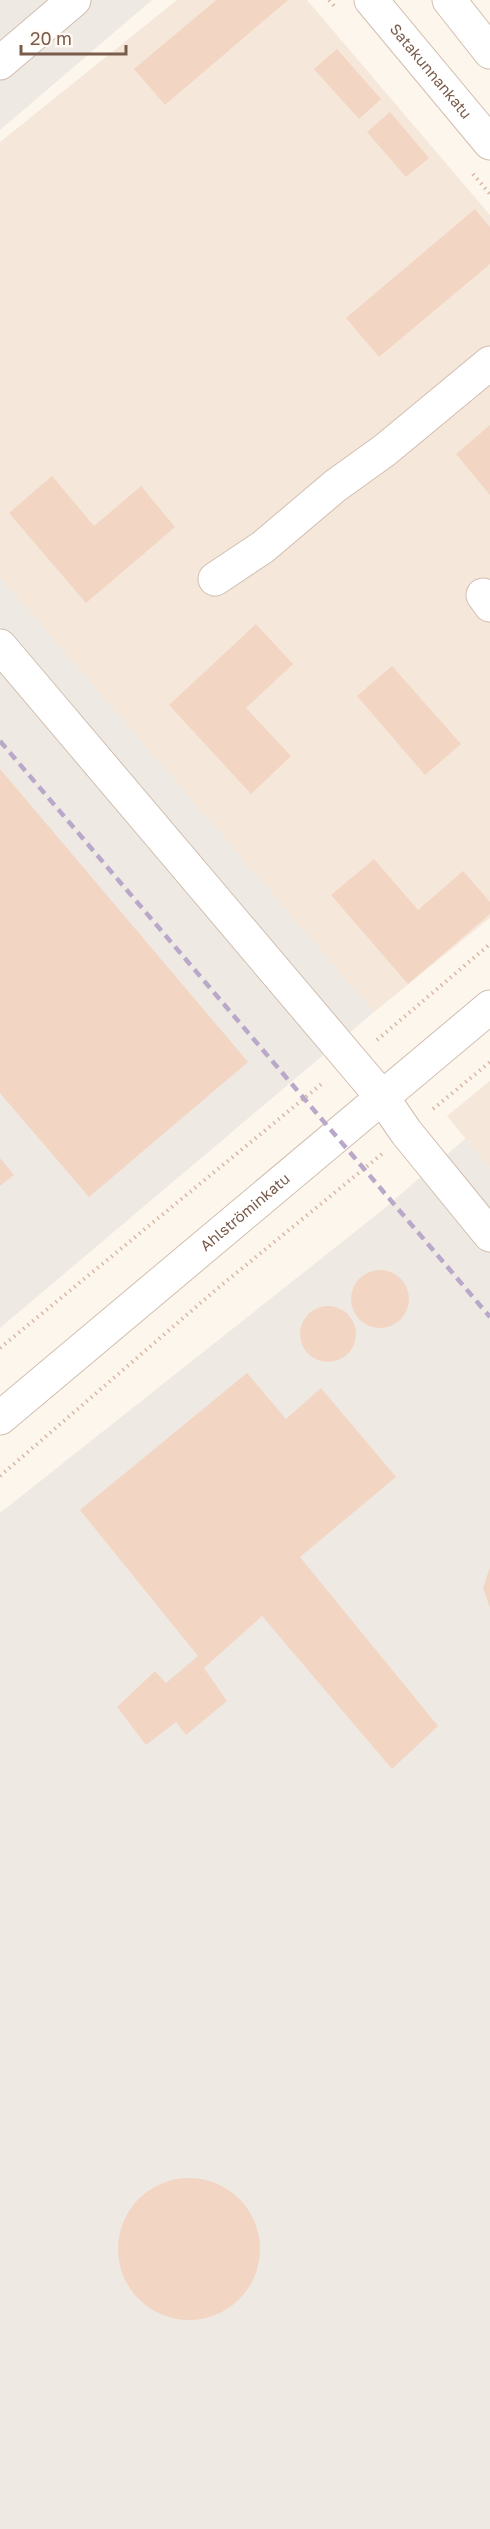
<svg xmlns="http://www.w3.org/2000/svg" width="490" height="2529" viewBox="0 0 490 2529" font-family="'Golos Text',sans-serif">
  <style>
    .residential { fill: #f5e8da }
    .industrial { fill: #efe9e4 }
    .building { fill: #f3d5c3 }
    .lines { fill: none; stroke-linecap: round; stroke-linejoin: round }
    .minor-casing { stroke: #d1beb0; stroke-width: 35 }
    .path { stroke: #d9b8a5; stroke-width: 4; stroke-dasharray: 1.5 4.5; stroke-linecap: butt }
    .minor { stroke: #fff; stroke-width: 33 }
    .rail { stroke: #b9a8c9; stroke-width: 4.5; stroke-dasharray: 9 6; stroke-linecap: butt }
    .labels { text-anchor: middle; stroke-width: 4.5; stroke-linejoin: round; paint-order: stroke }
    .street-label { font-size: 15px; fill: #7a5c4d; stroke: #fffaf3 }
  </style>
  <rect width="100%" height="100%" fill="#fdf6ec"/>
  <g class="residential">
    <polygon points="177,0 307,0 490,215 490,918 374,1012 0,577 0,142"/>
    <polygon points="490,1081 490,1168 447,1116"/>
  </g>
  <g class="industrial">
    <polygon points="0,0 152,0 0,130"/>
    <polygon points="0,577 374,1012 0,1328"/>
    <polygon points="466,1138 490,1168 490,2529 0,2529 0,1513 380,1212"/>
  </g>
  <g class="building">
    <polygon points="216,0 288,0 165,105 134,69"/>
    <polygon points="337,49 381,99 359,119 314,69"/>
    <polygon points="390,112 429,158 406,177 367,132"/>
    <polygon points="475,209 490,227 490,264 379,357 346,318"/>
    <polygon points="490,425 490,495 456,454"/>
    <polygon points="52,476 94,526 141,486 175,527 86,603 9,513"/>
    <polygon points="256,624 293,664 246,708 291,756 251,794 169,705"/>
    <polygon points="392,666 461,744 425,775 357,696"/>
    <polygon points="0,769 248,1062 89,1197 0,1093"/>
    <polygon points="374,859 418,910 463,871 490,902 490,914 408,984 331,895"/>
    <polygon points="0,1158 14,1175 0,1186"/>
    <circle cx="380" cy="1299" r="29"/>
    <circle cx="328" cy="1334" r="28"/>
    <polygon points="247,1373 286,1419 321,1388 396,1477 300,1557 438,1726 392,1769 262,1616 204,1668 227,1701 186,1735 176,1722 146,1745 117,1707 155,1671 166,1683 198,1656 80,1510"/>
    <polygon points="490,1567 490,1608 483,1588"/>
    <circle cx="189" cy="2249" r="71"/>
  </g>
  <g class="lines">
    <g class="minor-casing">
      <g id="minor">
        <path id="s1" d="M371,0L490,143"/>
        <polyline points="449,0 490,52"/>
        <polyline points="0,63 74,0"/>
        <polyline points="215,579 263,547 335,486 385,450 490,363"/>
        <polyline points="483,595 490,605"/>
        <polyline points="0,646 382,1097 406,1132 490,1235"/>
        <path id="s2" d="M0,1418L490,1007"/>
      </g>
    </g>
    <g class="path">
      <polyline points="329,0 337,9"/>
      <polyline points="473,174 490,194"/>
      <polyline points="377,1040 490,944"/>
      <polyline points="433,1109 490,1062"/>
      <polyline points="0,1348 324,1082"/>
      <polyline points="0,1476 218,1288 382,1154"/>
    </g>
    <use href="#minor" class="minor"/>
    <polyline class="rail" points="0,741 490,1317"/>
  </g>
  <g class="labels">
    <g class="street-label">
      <text dy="5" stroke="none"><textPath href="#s1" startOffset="93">Satakunnankatu</textPath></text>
      <text dy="5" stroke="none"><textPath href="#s2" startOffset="320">Ahlströminkatu</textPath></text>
    </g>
  </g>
  <path d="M21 45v9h105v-9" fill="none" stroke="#7a5c4d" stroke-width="3"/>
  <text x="30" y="45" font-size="18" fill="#7a5c4d" stroke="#fffaf3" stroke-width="4.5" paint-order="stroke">20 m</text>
</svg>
